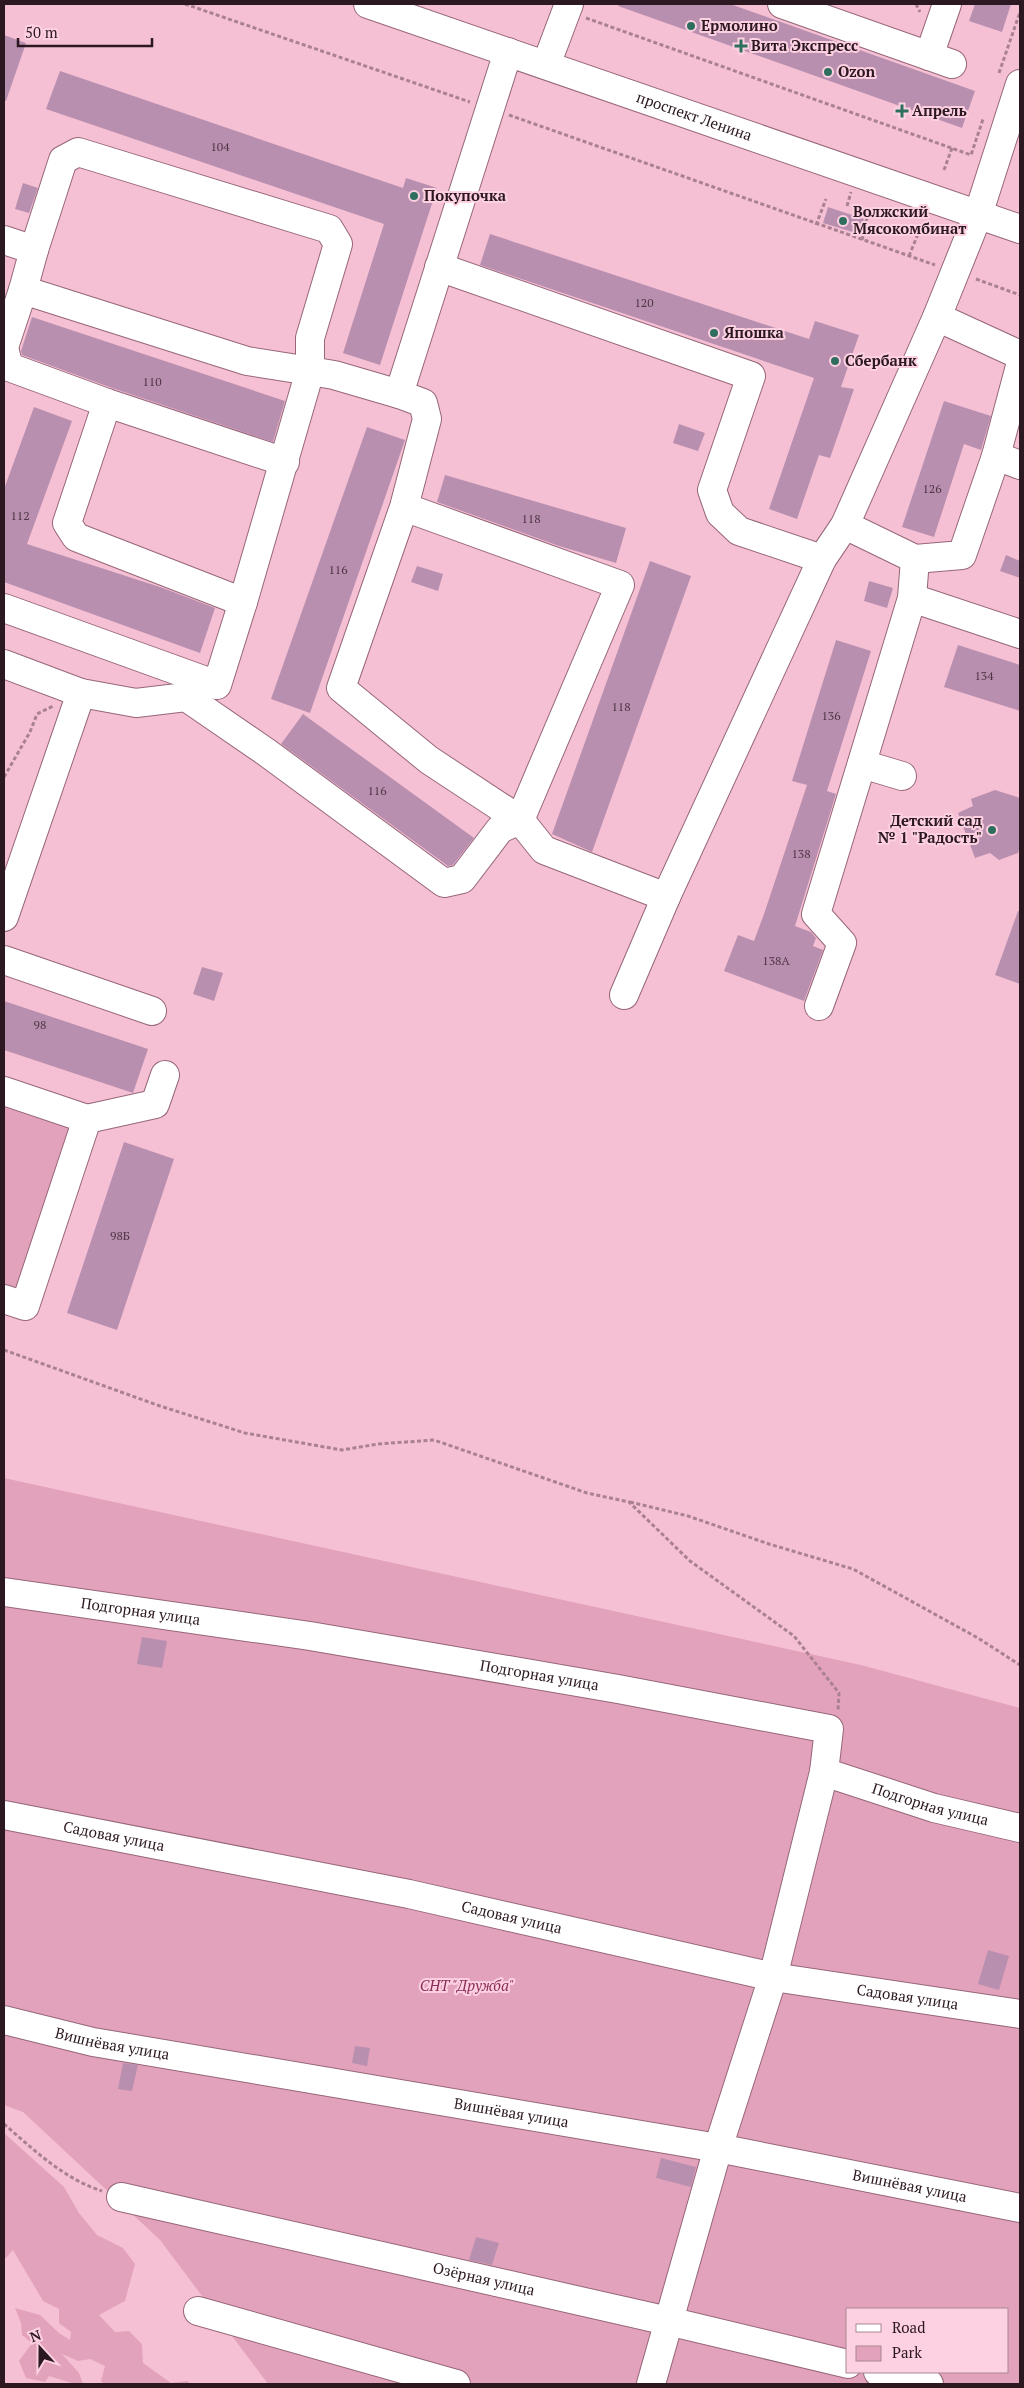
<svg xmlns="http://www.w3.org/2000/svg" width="1024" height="2388" viewBox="0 0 1024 2388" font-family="'PT Serif',serif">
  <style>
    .green { fill: #e3a2bb; fill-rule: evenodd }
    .building { fill: #b98fb0 }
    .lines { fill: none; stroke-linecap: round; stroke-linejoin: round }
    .minor-casing { stroke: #966679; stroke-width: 30 }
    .major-casing { stroke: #966679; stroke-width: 30 }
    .path { stroke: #aa8191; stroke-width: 3; stroke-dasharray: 4 2.5; stroke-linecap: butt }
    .minor { stroke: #fff; stroke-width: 28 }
    .major { stroke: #fff; stroke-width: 28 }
    .poi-dot { fill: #2d6e5e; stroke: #fdd1e1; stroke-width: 2 }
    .labels { text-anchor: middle; stroke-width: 4; stroke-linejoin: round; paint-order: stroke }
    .number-label { font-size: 12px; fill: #4f3644 }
    .poi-label { font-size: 15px; font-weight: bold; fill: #2c1820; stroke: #fdd1e1; text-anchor: start }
    .street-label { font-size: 15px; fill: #2c1820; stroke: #fdd1e1 }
    .park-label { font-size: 15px; font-style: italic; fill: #8a2e5a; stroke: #fdd1e1 }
  </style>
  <rect width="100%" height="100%" fill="#f6c0d4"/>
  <g class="green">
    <polygon points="4,1098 76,1122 18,1294 4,1289"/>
    <path d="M4,1478L861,1665L1020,1708V2384H268L160,2240L23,2112L4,2105ZM848,2309H1008V2372H848Z"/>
    <polygon points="4,2133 64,2187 79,2213 97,2235 123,2248 135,2264 125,2301 99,2315 115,2332 129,2331 142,2344 143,2363 171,2383 188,2381 189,2384 104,2384 101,2381 105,2366 90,2359 78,2361 62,2354 79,2373 83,2384 75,2384 49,2376 45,2382 26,2378 19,2361 32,2343 22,2335 21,2323 15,2308 40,2315 59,2333 70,2340 71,2332 59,2323 59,2309 43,2301 13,2250 4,2260"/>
  </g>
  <g class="building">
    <polygon points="619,4 730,4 975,91 962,128 618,6"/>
    <polygon points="975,4 1011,4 1002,32 969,21"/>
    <polygon points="4,35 26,43 6,101 4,100"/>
    <polygon points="60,71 403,188 406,178 437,188 380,365 343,353 384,224 46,109"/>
    <polygon points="23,183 38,188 29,213 15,209"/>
    <polygon points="828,207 864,219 859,234 823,223"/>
    <polygon points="490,234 809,339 815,321 859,335 841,387 854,389 830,458 819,455 797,519 769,509 814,378 480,265"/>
    <polygon points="32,317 285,401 273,442 112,388 22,355 21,351"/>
    <polygon points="944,401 991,416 981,450 964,444 934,537 902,527"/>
    <polygon points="34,407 72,421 27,544 163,588 215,608 200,653 4,582 4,489"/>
    <polygon points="679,424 705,433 698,451 673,443"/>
    <polygon points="367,427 405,440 310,713 271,699"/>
    <polygon points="445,475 626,528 616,563 559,546 437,502"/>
    <polygon points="1006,555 1020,561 1020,578 1000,571"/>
    <polygon points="650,561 691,576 592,852 552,834"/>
    <polygon points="417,566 443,574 438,591 411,582"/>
    <polygon points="869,581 893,588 887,608 864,601"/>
    <polygon points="836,640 871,651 827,791 836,794 795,926 811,932 816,938 813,946 823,950 804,1001 724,971 738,935 754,941 764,914 807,785 792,781"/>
    <polygon points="958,645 1020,665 1020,711 944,687"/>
    <polygon points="303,714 474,838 453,865 448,866 281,744"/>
    <polygon points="995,790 1020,798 1020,847 1018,853 999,860 990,853 975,858 958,813 973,806 971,799"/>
    <polygon points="1018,911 1020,911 1020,984 995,975"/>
    <polygon points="202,967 223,973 214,1001 193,994"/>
    <polygon points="4,1001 148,1049 133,1093 4,1050"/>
    <polygon points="124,1142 174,1159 117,1330 67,1313"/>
    <polygon points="142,1637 167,1641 162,1668 137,1664"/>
    <polygon points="988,1950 1009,1956 999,1990 978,1984"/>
    <polygon points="355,2046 370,2048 367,2066 352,2063"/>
    <polygon points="123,2063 138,2065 132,2091 118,2089"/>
    <polygon points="661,2158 696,2167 691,2187 656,2178"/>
    <polygon points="476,2237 499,2243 492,2265 469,2260"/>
  </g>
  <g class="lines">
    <g class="minor-casing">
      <g id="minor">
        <polyline points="782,4 952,64"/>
        <polyline points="929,56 947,4"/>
        <polyline points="546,65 569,4"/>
        <polyline points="4,240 34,250 23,290 247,361 310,371 243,602 76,537 67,523 107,403"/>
        <polyline points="34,250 63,160 78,152 329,229 338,244 310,338 310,371 334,375 399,394 508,52"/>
        <polyline points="439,267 751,376 712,490 720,513 739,531 822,559"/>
        <polyline points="937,317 1020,355"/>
        <polyline points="4,347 23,290"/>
        <polyline points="4,348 9,367 107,403 285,462"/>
        <polyline points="399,394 423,403 427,419 404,507 341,688 429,760 520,820 620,585 404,507"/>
        <polyline points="996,456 1020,465"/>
        <polyline points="845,525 915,559 962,555 996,456 1020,366"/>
        <polyline points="912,598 1020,634"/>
        <polyline points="4,608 217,685 243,602"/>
        <polyline points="4,664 81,693 4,917"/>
        <polyline points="81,693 136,703 186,697 266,752 444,883 462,879 500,829 520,820 544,850 666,897"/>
        <polyline points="862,764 902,776"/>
        <polyline points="4,960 152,1011"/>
        <polyline points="624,995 666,897 822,559 845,525 937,317 978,215 1020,84"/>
        <polyline points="819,1006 842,943 816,914 912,598 915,559"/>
        <polyline points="4,1091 87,1119 25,1306 4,1299"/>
        <polyline points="87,1119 155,1104 165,1075"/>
        <path id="s1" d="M4,1592L310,1636L618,1689L829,1729L824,1772L934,1808L1020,1828"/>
        <path id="s2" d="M4,1815L409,1894L773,1977L1020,2014"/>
        <path id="s3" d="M4,2020L93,2042L718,2148L1020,2208"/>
        <path id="s4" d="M121,2197L668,2321L848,2364"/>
        <polyline points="198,2311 456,2384"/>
        <polyline points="878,2372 929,2384"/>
        <polyline points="651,2384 718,2148 773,1977 824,1772"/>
      </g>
    </g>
    <g class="major-casing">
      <g id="major">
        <path id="s5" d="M368,4L1020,229"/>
      </g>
    </g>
    <g class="path">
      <polyline points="185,4 470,102"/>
      <polyline points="916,4 920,12"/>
      <polyline points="586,18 971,155 983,119"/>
      <polyline points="999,73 1020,12"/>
      <polyline points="509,115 935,265"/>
      <polyline points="944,170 952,148"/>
      <polyline points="847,206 851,192"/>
      <polyline points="816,225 826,199"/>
      <polyline points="862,240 868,213"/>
      <polyline points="909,256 922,224"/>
      <polyline points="976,279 1020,295"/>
      <polyline points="4,777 30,732 37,714 53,706"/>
      <polyline points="4,1350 160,1406 245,1433 342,1450 378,1444 434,1440 587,1493 629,1502 690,1561 794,1636 839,1693 838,1710"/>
      <polyline points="630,1502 688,1516 769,1544 853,1569 978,1638 1020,1665"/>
      <path d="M4,2124C34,2150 64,2179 102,2191"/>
    </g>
    <use href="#minor" class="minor"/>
    <use href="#major" class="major"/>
  </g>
  <g class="poi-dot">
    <circle cx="691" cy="26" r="5"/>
    <path d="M738.5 38.5h5v5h5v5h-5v5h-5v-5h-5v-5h5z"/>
    <circle cx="828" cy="72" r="5"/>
    <path d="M899.5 103.5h5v5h5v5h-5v5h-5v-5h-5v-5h5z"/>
    <circle cx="414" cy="196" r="5"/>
    <circle cx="843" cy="221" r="5"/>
    <circle cx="714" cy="333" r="5"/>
    <circle cx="835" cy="361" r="5"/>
    <circle cx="992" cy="830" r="5"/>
  </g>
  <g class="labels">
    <g class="number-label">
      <text x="220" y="151">104</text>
      <text x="644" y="307">120</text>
      <text x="152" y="386">110</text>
      <text x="932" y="493">126</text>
      <text x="20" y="520">112</text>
      <text x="531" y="523">118</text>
      <text x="338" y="574">116</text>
      <text x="984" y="680">134</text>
      <text x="621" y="711">118</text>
      <text x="831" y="720">136</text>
      <text x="377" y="795">116</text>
      <text x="801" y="858">138</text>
      <text x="776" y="965">138А</text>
      <text x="40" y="1029">98</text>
      <text x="120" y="1240">98Б</text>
    </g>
    <g class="poi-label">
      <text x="701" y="31">Ермолино</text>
      <text x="751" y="51">Вита Экспресс</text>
      <text x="838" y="77">Ozon</text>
      <text x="912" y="116">Апрель</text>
      <text x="424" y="201">Покупочка</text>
      <text x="853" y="217">Волжский<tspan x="853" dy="17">Мясокомбинат</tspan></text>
      <text x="724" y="338">Япошка</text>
      <text x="845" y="366">Сбербанк</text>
      <text x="982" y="826" text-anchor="end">Детский сад<tspan x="982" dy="17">№ 1 "Радость"</tspan></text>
    </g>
    <g class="street-label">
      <text dy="5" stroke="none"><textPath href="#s5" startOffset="345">проспект Ленина</textPath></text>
      <text dy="5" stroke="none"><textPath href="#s1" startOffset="138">Подгорная улица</textPath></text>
      <text dy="5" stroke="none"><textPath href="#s1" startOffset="542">Подгорная улица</textPath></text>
      <text dy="5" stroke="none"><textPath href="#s1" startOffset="991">Подгорная улица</textPath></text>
      <text dy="5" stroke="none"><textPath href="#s2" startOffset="112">Садовая улица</textPath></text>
      <text dy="5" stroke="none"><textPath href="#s2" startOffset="518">Садовая улица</textPath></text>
      <text dy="5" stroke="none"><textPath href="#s2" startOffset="922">Садовая улица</textPath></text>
      <text dy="5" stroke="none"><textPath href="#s3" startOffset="111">Вишнёвая улица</textPath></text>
      <text dy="5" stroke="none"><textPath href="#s3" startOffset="516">Вишнёвая улица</textPath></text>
      <text dy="5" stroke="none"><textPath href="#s3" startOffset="921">Вишнёвая улица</textPath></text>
      <text dy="5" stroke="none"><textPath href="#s4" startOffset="372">Озёрная улица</textPath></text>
    </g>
    <g class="park-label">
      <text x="467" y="1991">СНТ "Дружба"</text>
    </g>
  </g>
  <rect width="1024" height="2388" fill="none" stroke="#2c1820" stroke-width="10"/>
  <rect x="846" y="2308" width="162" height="65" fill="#fdd1e1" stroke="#a98794"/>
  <rect x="856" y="2324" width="25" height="8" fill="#ffffff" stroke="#a98794"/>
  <text x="892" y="2333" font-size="15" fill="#2c1820">Road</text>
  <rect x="856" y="2346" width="25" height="15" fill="#e3a2bb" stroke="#a98794"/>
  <text x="892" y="2358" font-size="15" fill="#2c1820">Park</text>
  <g transform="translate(40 2348) rotate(339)" stroke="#fdd1e1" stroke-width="4" paint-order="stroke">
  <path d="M0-4L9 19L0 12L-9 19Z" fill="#2c1820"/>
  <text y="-8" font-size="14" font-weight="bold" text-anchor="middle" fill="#2c1820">N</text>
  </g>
  <path d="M18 38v8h134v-8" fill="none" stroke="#2c1820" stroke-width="2.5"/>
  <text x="25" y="38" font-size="15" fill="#2c1820" stroke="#fdd1e1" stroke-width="4" paint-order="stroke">50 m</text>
</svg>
